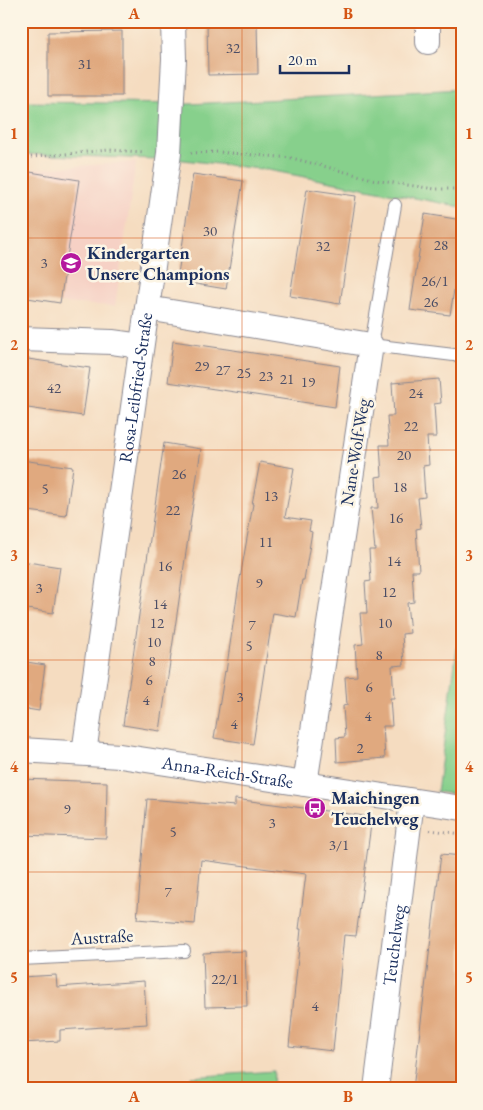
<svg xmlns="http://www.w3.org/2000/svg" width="483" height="1110" viewBox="0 0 483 1110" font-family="'EB Garamond',serif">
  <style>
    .built { fill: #f6d1c5 }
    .green { fill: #87d08c; stroke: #518075 }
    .building { fill: #e0a97f }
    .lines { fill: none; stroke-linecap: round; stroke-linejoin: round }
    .service-casing { stroke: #88868f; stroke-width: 14 }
    .minor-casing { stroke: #88868f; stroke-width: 26 }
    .path { stroke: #88868f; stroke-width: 3; stroke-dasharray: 1 4; stroke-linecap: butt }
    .service { stroke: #fff; stroke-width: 12 }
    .minor { stroke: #fff; stroke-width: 24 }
    .grid { fill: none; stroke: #d45514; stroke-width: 1; stroke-opacity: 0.55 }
    .labels { text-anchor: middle; stroke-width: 5; stroke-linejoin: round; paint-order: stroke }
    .number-label { font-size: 15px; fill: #4c4e66 }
    .poi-label { font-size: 18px; font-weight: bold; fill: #1b2f5e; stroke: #fcf5e5; text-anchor: start }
    .street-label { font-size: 18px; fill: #1b2f5e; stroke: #fcf5e5 }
    .neatline { fill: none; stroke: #d45514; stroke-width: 2 }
    .grid-label { font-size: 16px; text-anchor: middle; font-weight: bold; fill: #d45514 }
  </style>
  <rect width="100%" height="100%" fill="#fcf5e5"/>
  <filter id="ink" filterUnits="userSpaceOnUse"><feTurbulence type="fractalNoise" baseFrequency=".02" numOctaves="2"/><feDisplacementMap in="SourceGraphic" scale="10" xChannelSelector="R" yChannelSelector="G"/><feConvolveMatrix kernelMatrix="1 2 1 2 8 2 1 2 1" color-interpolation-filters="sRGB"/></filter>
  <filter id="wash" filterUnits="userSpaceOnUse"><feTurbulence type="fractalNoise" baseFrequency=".0096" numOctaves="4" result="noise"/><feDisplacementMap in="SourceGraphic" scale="20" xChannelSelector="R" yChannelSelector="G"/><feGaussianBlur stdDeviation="1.12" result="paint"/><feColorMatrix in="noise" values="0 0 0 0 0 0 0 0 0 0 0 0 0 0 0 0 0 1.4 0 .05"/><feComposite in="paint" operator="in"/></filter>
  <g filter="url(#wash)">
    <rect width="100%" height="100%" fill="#f5dcc0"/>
    <polygon class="built" points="136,162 115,306 60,303 21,297 30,172 34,169"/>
    <g class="green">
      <polygon points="462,89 462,207 268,170 184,160 21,154 21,102 190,104"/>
      <polygon points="462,613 462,795 437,792"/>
      <polygon points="274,1071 273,1089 192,1089 191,1077"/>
    </g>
    <g id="blocks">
      <g class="building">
        <polygon points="207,21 257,21 258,74 208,75"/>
        <polygon points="122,31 122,96 48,96 48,32"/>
        <polygon points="30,172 79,180 60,303 21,297 21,229"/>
        <polygon points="193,174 243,181 226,289 177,281"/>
        <polygon points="307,189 356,196 340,304 290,296"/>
        <polygon points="425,214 462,220 462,241 450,315 410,310"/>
        <polygon points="173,341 340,366 335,407 168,382"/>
        <polygon points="21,358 90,368 83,416 21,407"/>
        <polygon points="439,379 441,403 434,404 436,437 427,437 429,465 423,466 425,497 418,498 421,528 416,529 419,571 412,571 414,602 407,603 410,633 402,634 404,665 392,666 394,698 390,698 392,726 383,726 385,758 337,762 336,738 345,737 343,706 347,705 345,677 357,676 355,645 363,644 360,613 367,613 365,582 371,581 369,550 375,550 371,508 378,508 376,477 382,476 380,445 389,445 387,416 394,416 392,383"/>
        <polygon points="164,443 201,449 160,731 123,725"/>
        <polygon points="21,460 73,467 66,516 21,510"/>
        <polygon points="260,462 294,468 285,517 311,521 309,531 312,532 304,580 302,580 296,617 273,613 253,744 214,738 225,671 226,672 238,590 253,504 252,504"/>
        <polygon points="21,561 60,567 53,613 21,608"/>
        <polygon points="21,661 45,665 39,711 21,708"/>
        <polygon points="21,779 107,782 106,838 21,835"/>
        <polygon points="147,799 235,806 235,799 372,817 356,936 344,935 333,1051 289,1046 301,929 299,929 306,874 201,860 195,924 137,919"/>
        <polygon points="441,854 462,856 462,1089 413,1089"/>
        <polygon points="245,951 247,1006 205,1007 203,953"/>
        <polygon points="56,975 57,987 144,981 147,1024 60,1030 60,1041 21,1043 21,977"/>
      </g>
    </g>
  </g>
  <g filter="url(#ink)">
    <use href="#blocks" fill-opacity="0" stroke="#88868f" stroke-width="1"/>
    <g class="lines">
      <g class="service-casing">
        <g id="service">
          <polyline points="395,205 371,345 462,356"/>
          <polyline points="21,959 184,951"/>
        </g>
      </g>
      <g class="minor-casing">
        <g id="minor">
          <polyline points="428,21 428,42"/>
          <polyline points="147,308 371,345 305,784"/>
          <polyline points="21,339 112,342 141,346"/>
          <path id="s1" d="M21,750L120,756L462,808"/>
          <path id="s2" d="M84,753L169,153L174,59L173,21"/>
          <path id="s3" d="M376,1089L412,801"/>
        </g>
      </g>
      <g class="path">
        <polyline points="191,153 218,152 292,158 380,181 435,189 462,189"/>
        <polyline points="21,158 109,150 145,152"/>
        <polyline points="430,830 462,834"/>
      </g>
      <use href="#service" class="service"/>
      <use href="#minor" class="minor"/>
    </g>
  </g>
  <path class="grid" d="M242,21V1089M21,238H462M21,450H462M21,660H462M21,872H462"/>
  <defs>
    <g id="school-disc" transform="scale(1.125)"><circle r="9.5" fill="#b5179e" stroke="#fcf5e5"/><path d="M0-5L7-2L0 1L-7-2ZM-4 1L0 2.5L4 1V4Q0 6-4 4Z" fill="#fff"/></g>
    <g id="bus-disc" transform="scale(1.125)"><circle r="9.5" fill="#b5179e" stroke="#fcf5e5"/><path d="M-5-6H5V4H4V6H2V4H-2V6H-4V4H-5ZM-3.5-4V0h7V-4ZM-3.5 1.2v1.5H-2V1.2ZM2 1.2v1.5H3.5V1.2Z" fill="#fff"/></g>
  </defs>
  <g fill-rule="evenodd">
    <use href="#school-disc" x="71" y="263"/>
    <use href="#bus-disc" x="315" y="808"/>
  </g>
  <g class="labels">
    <g class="number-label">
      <text x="233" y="53">32</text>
      <text x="85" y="69">31</text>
      <text x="210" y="236">30</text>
      <text x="441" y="250">28</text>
      <text x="323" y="251">32</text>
      <text x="44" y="268">3</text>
      <text x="435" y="286">26/1</text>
      <text x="431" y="307">26</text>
      <text x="202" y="371">29</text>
      <text x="223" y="375">27</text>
      <text x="244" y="378">25</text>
      <text x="266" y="381">23</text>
      <text x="287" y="384">21</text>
      <text x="308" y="387">19</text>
      <text x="54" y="393">42</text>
      <text x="416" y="398">24</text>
      <text x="411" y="431">22</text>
      <text x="404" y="460">20</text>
      <text x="179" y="479">26</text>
      <text x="400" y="492">18</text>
      <text x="45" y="494">5</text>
      <text x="271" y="501">13</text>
      <text x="173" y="515">22</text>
      <text x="396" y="523">16</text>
      <text x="266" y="547">11</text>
      <text x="394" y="566">14</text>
      <text x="165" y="571">16</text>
      <text x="259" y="588">9</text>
      <text x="39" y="593">3</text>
      <text x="389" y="597">12</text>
      <text x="160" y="609">14</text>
      <text x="157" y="628">12</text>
      <text x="385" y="628">10</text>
      <text x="252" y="630">7</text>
      <text x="154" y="647">10</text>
      <text x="249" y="651">5</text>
      <text x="379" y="660">8</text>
      <text x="152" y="666">8</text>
      <text x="149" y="685">6</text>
      <text x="369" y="692">6</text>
      <text x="240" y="702">3</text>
      <text x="146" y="705">4</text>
      <text x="368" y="721">4</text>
      <text x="234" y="729">4</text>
      <text x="360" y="753">2</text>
      <text x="67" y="814">9</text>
      <text x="272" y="828">3</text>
      <text x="173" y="837">5</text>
      <text x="339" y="850">3/1</text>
      <text x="168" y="897">7</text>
      <text x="225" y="984">22/1</text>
      <text x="315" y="1011">4</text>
    </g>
    <g class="poi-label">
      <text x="87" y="259">Kindergarten<tspan x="87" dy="21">Unsere Champions</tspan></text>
      <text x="331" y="804">Maichingen<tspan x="331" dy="21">Teuchelweg</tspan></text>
    </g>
    <g class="street-label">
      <text dy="6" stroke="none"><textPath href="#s2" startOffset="369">Rosa-Leibfried-Straße</textPath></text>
      <text transform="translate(355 452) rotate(-81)" y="6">Nane-Wolf-Weg</text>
      <text dy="6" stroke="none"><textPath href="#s1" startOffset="208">Anna-Reich-Straße</textPath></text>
      <text transform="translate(102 937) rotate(-3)" y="6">Austraße</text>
      <text dy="6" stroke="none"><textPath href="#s3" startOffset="145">Teuchelweg</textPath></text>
    </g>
  </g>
  <rect width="483" height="1110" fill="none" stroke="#fcf5e5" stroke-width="55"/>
  <path d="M280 65v8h69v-8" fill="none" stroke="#1b2f5e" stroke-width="2.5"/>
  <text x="288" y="65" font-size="15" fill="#1b2f5e" stroke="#fcf5e5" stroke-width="4" paint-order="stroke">20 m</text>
  <rect x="28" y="28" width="428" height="1054" class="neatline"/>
  <g class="grid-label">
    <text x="134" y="19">A</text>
    <text x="348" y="19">B</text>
    <text x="14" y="139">1</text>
    <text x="469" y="139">1</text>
    <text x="14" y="350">2</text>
    <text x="469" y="350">2</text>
    <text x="14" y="561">3</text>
    <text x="469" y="561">3</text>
    <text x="14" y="772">4</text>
    <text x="469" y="772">4</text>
    <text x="14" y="983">5</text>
    <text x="469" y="983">5</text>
    <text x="134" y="1102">A</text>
    <text x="348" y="1102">B</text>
  </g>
</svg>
